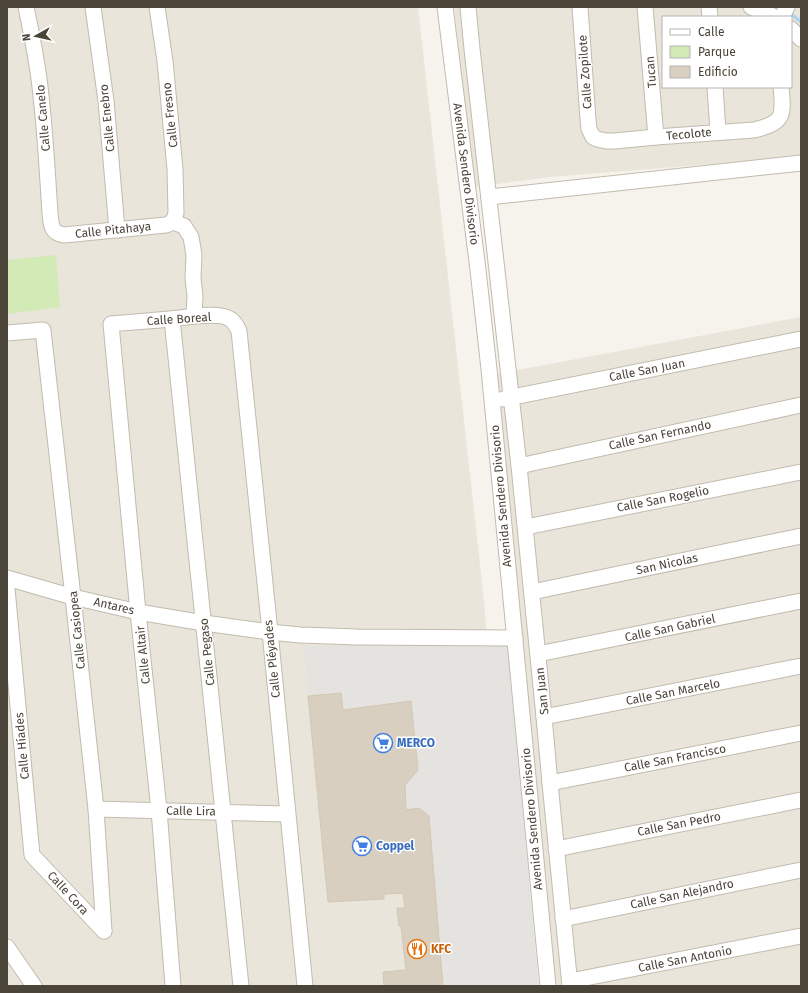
<svg xmlns="http://www.w3.org/2000/svg" width="808" height="993" viewBox="0 0 808 993" font-family="'Fira Sans',sans-serif">
  <style>
    .residential { fill: #eae5da; fill-rule: evenodd }
    .green { fill: #d2eab5 }
    .parking { fill: #e5e3e0 }
    .lines { fill: none; stroke-linecap: round; stroke-linejoin: round }
    .stream { stroke: #a9d4f2; stroke-width: 3 }
    .building { fill: #d8cfc1; stroke: #d3c7b4 }
    .minor-casing { stroke: #c2bbae; stroke-width: 17 }
    .minor { stroke: #fff; stroke-width: 15 }
    .labels { text-anchor: middle; stroke-width: 3; stroke-linejoin: round; paint-order: stroke }
    .street-label { font-size: 12px; fill: #4b4439; stroke: #fff }
    .shop-label { font-size: 12px; font-weight: bold; fill: #366cbe; stroke: #fff; text-anchor: start }
    .food-label { font-size: 12px; font-weight: bold; fill: #c56008; stroke: #fff; text-anchor: start }
  </style>
  <rect width="100%" height="100%" fill="#f6f3ec"/>
  <g class="residential">
    <polygon points="7,7 418,7 484,601 514,986 7,986"/>
    <path d="M454,7H801V157L550,177L474,187ZM663,17H791V87H663Z"/>
    <polygon points="801,317 801,986 545,986 485,376"/>
  </g>
  <polygon class="green" points="56,255 60,307 7,314 7,260"/>
  <polygon class="parking" points="507,643 539,986 444,986 429,816 419,808 406,810 405,785 418,770 411,702 343,709 341,693 308,696 304,646"/>
  <g class="lines">
    <polyline class="stream" points="789,12 801,22"/>
  </g>
  <polygon class="building" points="341,693 343,710 411,701 418,770 405,785 406,810 419,808 429,816 443,986 384,986 383,972 406,970 401,925 399,926 397,908 405,908 403,893 384,894 384,899 328,902 308,696"/>
  <g class="lines">
    <g class="minor-casing">
      <g id="minor">
        <path d="M26,7C31,31 36,55 39,79C45,124 47,169 50,213C51,225 51,233 64,235L166,225L173,222"/>
        <polyline points="93,7 106,101 117,230"/>
        <polyline points="157,7 165,61 175,169 176,213 173,222"/>
        <polyline points="445,7 478,270 489,369 548,986"/>
        <polyline points="468,7 472,49 519,466 544,717 550,783 570,986"/>
        <path d="M580,7L588,119L589,129L593,137L597,139L606,141H615L656,137L754,130C784,123 784,116 781,87"/>
        <polyline points="645,7 656,137"/>
        <polyline points="709,7 710,17"/>
        <polyline points="751,7 769,14 774,17"/>
        <polyline points="782,17 787,7"/>
        <polyline points="791,29 801,39"/>
        <polyline points="715,87 718,132"/>
        <polyline points="489,197 801,163"/>
        <polyline points="173,222 184,226 191,237 194,255 193,278 195,296 194,316"/>
        <polyline points="172,319 241,986"/>
        <polyline points="7,333 43,330 73,597 96,809 104,931"/>
        <polyline points="503,399 801,339"/>
        <polyline points="519,466 801,405"/>
        <polyline points="526,527 801,472"/>
        <polyline points="7,578 73,597 138,612 204,623 270,632 300,635 357,637 515,638"/>
        <polyline points="7,589 32,855 104,931"/>
        <polyline points="532,592 801,536"/>
        <polyline points="538,654 801,601"/>
        <polyline points="544,717 801,666"/>
        <polyline points="550,783 801,733"/>
        <polyline points="96,809 287,814"/>
        <polyline points="556,849 801,800"/>
        <polyline points="563,919 801,870"/>
        <polyline points="7,947 34,986"/>
        <polyline points="570,981 801,936"/>
        <path d="M173,986L159,810L138,612L111,324C131,322 150,321 170,319C184,318 218,311 230,319C235,322 237,327 239,331L270,632L305,986"/>
      </g>
    </g>
    <use href="#minor" class="minor"/>
  </g>
  <defs>
    <g id="supermarket-ring" transform="scale(1)"><circle r="9.5" fill="#fff" stroke="#3f7fe0" stroke-width="1.5"/><path d="M-6-5.5h2.5l.6 2H6L4.5 2H-2.5L-4.4-4H-6ZM-1.5 3.2a1.3 1.3 0 1 0 .1 0ZM3 3.2a1.3 1.3 0 1 0 .1 0Z" fill="#3f7fe0"/></g>
    <g id="restaurant-ring" transform="scale(1)"><circle r="9.5" fill="#fff" stroke="#e8710a" stroke-width="1.5"/><path d="M-5-6h1v4h1v-4h1v4h1v-4h1v5L-1.5 .5V6h-2V.5L-5-1ZM5-6V6H3V1.5H1.5Q1.5-4 5-6Z" fill="#e8710a"/></g>
  </defs>
  <g fill-rule="evenodd">
    <use href="#supermarket-ring" x="383" y="743"/>
    <use href="#supermarket-ring" x="362" y="846"/>
    <use href="#restaurant-ring" x="417" y="949"/>
  </g>
  <g class="labels">
    <g class="street-label">
      <text transform="translate(585 72) rotate(-94)" y="4">Calle Zopilote</text>
      <text transform="translate(651 72) rotate(-95)" y="4">Tucan</text>
      <text transform="translate(170 115) rotate(-96)" y="4">Calle Fresno</text>
      <text transform="translate(43 118) rotate(-95)" y="4">Calle Canelo</text>
      <text transform="translate(107 118) rotate(-96)" y="4">Calle Enebro</text>
      <text transform="translate(689 134) rotate(-5)" y="4">Tecolote</text>
      <text transform="translate(466 174) rotate(83)" y="4">Avenida Sendero Divisorio</text>
      <text transform="translate(113 230) rotate(-6)" y="4">Calle Pitahaya</text>
      <text transform="translate(179 319) rotate(-4)" y="4">Calle Boreal</text>
      <text transform="translate(647 370) rotate(-11)" y="4">Calle San Juan</text>
      <text transform="translate(660 435) rotate(-12)" y="4">Calle San Fernando</text>
      <text transform="translate(501 496) rotate(-95)" y="4">Avenida Sendero Divisorio</text>
      <text transform="translate(663 499) rotate(-11)" y="4">Calle San Rogelio</text>
      <text transform="translate(667 564) rotate(-12)" y="4">San Nicolas</text>
      <text transform="translate(114 606) rotate(13)" y="4">Antares</text>
      <text transform="translate(670 628) rotate(-12)" y="4">Calle San Gabriel</text>
      <text transform="translate(77 630) rotate(-96)" y="4">Calle Casiopea</text>
      <text transform="translate(207 652) rotate(-96)" y="4">Calle Pegaso</text>
      <text transform="translate(143 655) rotate(-96)" y="4">Calle Altair</text>
      <text transform="translate(272 659) rotate(-96)" y="4">Calle Pléyades</text>
      <text transform="translate(542 691) rotate(-96)" y="4">San Juan</text>
      <text transform="translate(673 692) rotate(-11)" y="4">Calle San Marcelo</text>
      <text transform="translate(22 746) rotate(-95)" y="4">Calle Híades</text>
      <text transform="translate(675 758) rotate(-11)" y="4">Calle San Francisco</text>
      <text transform="translate(191 811) rotate(1)" y="4">Calle Lira</text>
      <text transform="translate(532 819) rotate(-95)" y="4">Avenida Sendero Divisorio</text>
      <text transform="translate(679 824) rotate(-11)" y="4">Calle San Pedro</text>
      <text transform="translate(68 893) rotate(47)" y="4">Calle Cora</text>
      <text transform="translate(682 894) rotate(-12)" y="4">Calle San Alejandro</text>
      <text transform="translate(685 959) rotate(-11)" y="4">Calle San Antonio</text>
    </g>
    <g class="shop-label">
      <text x="397" y="747">MERCO</text>
      <text x="376" y="850">Coppel</text>
    </g>
    <g class="food-label">
      <text x="431" y="953">KFC</text>
    </g>
  </g>
  <rect width="808" height="993" fill="none" stroke="#4b4439" stroke-width="16"/>
  <rect x="662" y="16" width="130" height="72" fill="#ffffff" stroke="#b7b4b0"/>
  <rect x="670" y="29" width="20" height="6" fill="#ffffff" stroke="#b7b4b0"/>
  <text x="698" y="36" font-size="12" fill="#4b4439">Calle</text>
  <rect x="670" y="46" width="20" height="12" fill="#d2eab5" stroke="#b7b4b0"/>
  <text x="698" y="56" font-size="12" fill="#4b4439">Parque</text>
  <rect x="670" y="66" width="20" height="12" fill="#d8cfc1" stroke="#b7b4b0"/>
  <text x="698" y="76" font-size="12" fill="#4b4439">Edificio</text>
  <g transform="translate(36 36) rotate(262)" stroke="#ffffff" stroke-width="3" paint-order="stroke">
  <path d="M0-3L7 15L0 10L-7 15Z" fill="#4b4439"/>
  <text y="-6" font-size="11" font-weight="bold" text-anchor="middle" fill="#4b4439">N</text>
  </g>
</svg>
